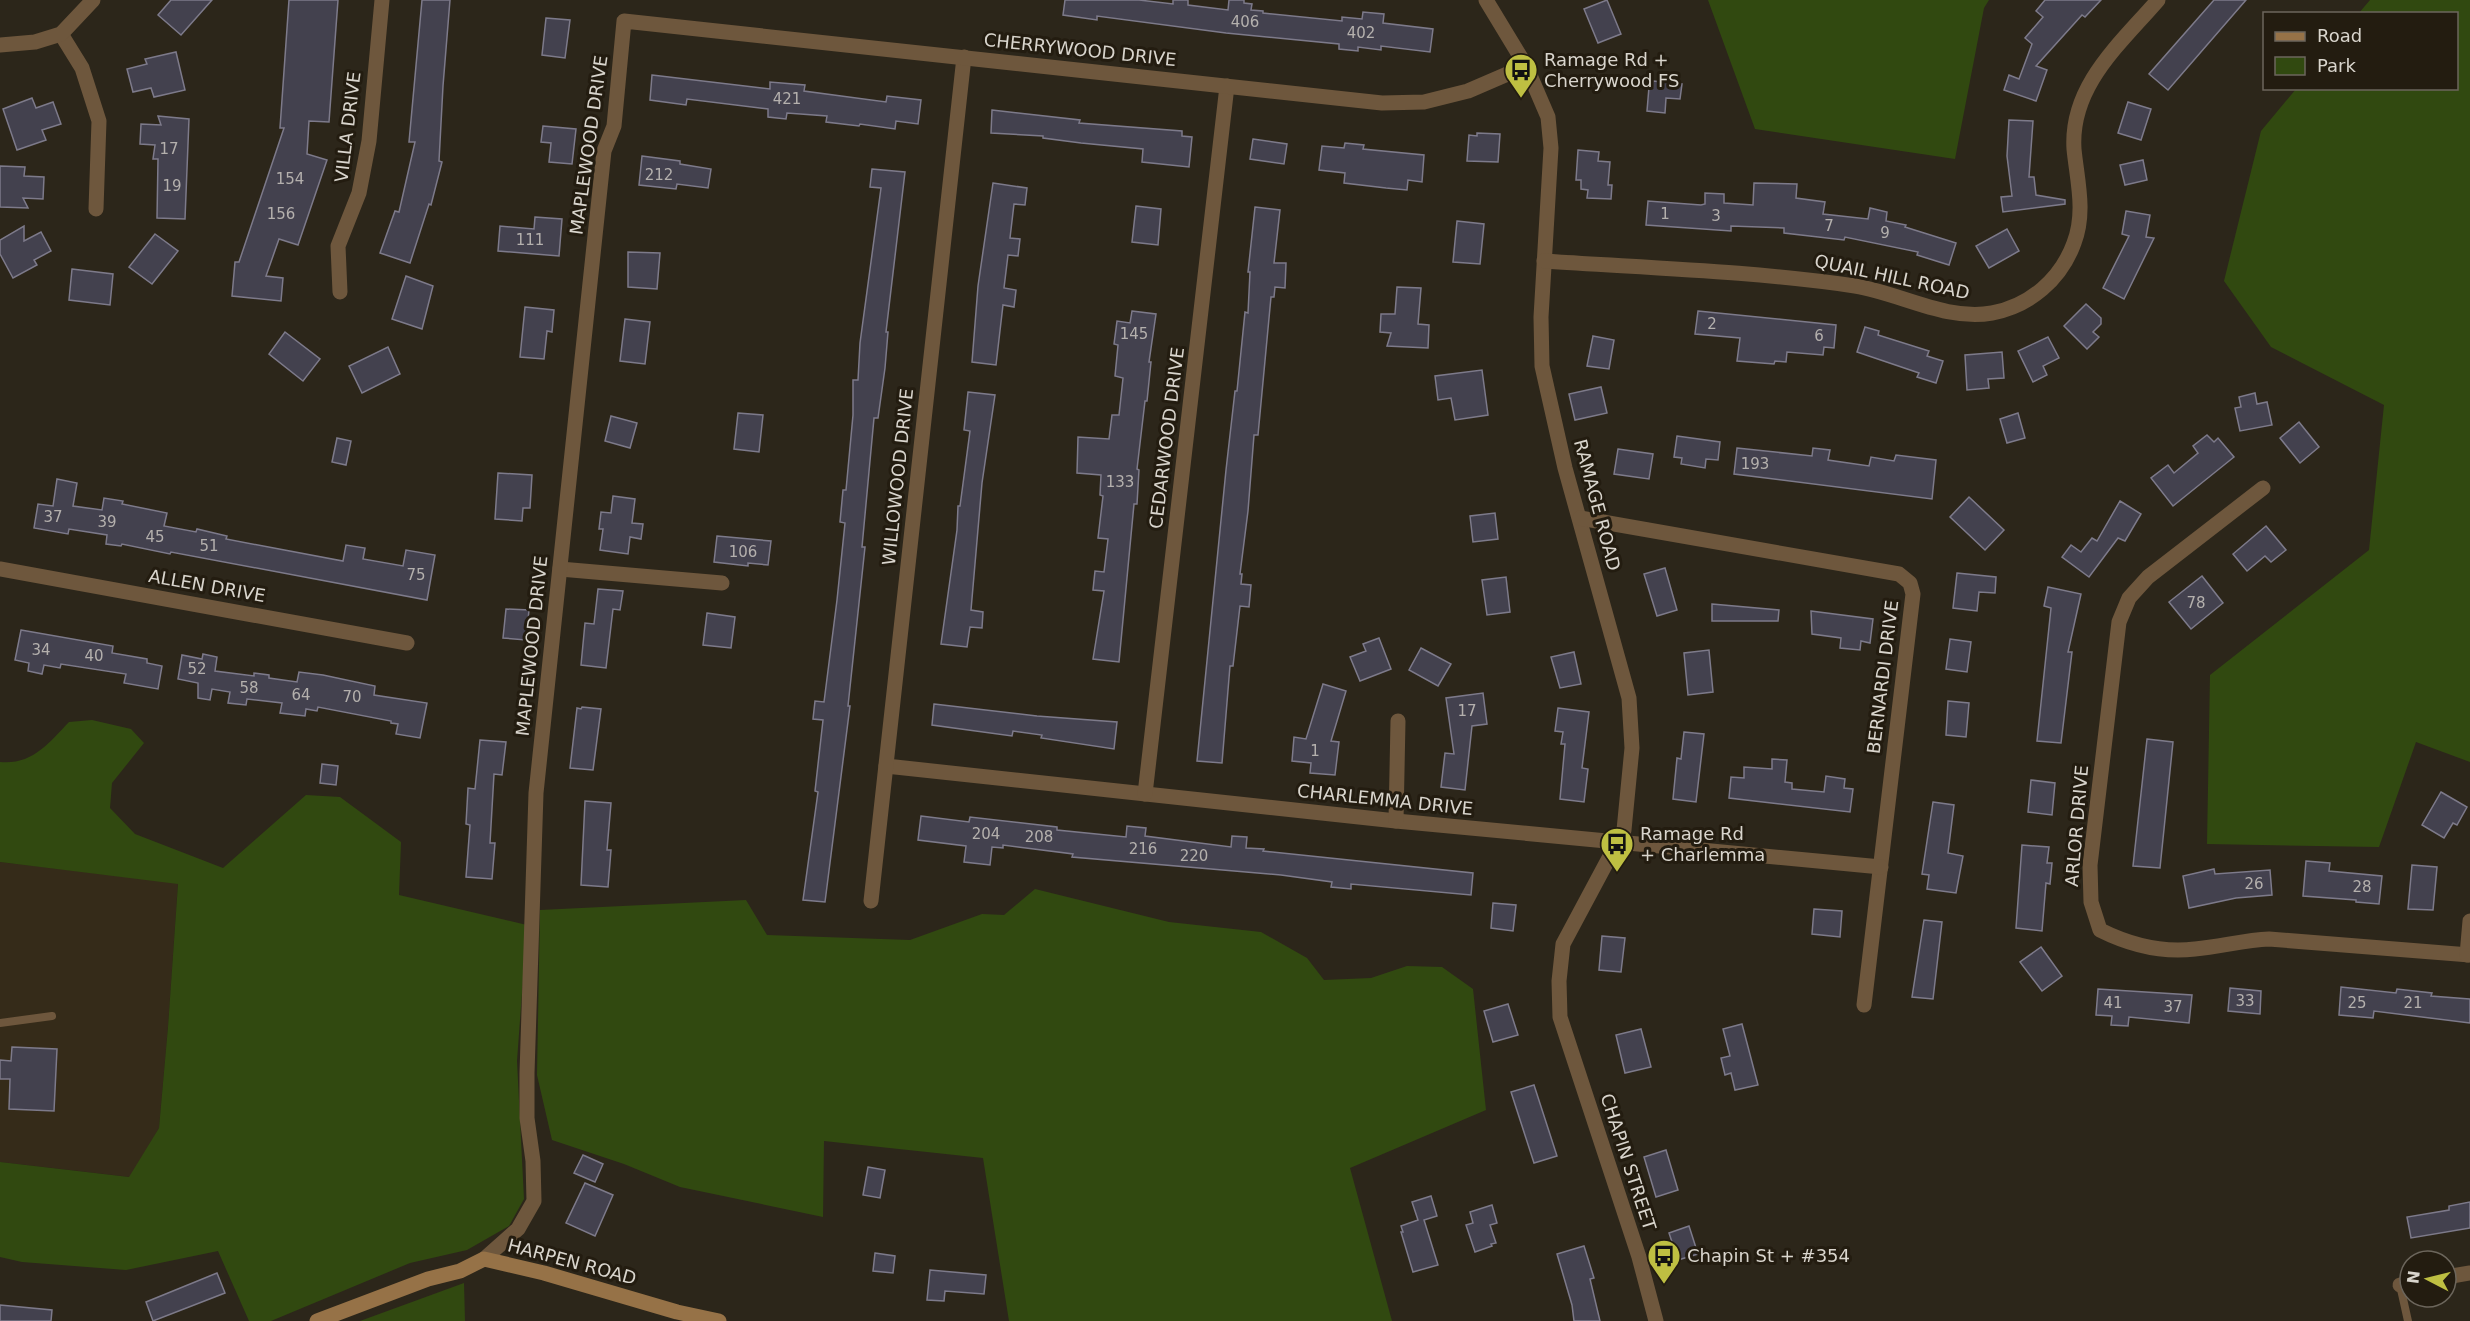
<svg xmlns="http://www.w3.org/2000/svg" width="2470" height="1321" viewBox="0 0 2470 1321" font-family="'DejaVu Sans',sans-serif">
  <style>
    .built { fill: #352b19 }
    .green { fill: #314910 }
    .building { fill: #43414e; stroke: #7d7a8a; stroke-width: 1.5 }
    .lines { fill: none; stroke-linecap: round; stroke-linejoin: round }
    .lane { stroke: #6e573d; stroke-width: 8 }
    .street { stroke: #6e573d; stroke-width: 15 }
    .secondary { stroke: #967247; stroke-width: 15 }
    .labels { text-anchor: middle; stroke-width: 6; stroke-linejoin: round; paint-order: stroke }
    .number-label { font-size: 15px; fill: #b4b0ad }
    .street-label { font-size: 18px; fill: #d9d5cd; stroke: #231c10 }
    .poi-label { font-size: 18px; fill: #d9d5cd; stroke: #231c10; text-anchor: start }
  </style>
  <rect width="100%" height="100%" fill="#2c261a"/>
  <polygon class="built" points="0,862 178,883 168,1027 159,1128 130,1177 0,1162"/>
  <g class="green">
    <polygon points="1708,0 1989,0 1984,8 1955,159 1755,129"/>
    <polygon points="2370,0 2470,0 2470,762 2416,742 2379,847 2207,844 2210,675 2369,550 2384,405 2271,347 2224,281 2261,131 2296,89 2456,88 2456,14 2359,13"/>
    <path d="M92,720L131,729L144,743L112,783L110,808L135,834L223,868L306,795L340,797L401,842L399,895L527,925L517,1061L524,1199L509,1226L467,1250L410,1263L271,1321H249L218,1251L126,1270L22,1262L0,1257V1162L129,1177L159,1128L168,1027L178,884L0,862V762C32,765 48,744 69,722Z"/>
    <polygon points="1035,889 1169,922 1261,932 1307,958 1324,980 1371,978 1407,966 1442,967 1473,989 1486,1110 1350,1168 1392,1321 1009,1321 983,1158 824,1141 823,1217 680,1187 624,1164 552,1140 537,1075 540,910 746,900 767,935 910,940 982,914 1004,915"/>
    <polygon points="464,1283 465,1321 360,1321"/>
  </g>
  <g class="building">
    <polygon points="171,0 212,0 181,35 158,15"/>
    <polygon points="289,0 338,0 329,122 309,121 307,154 327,160 298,245 279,239 266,276 283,278 281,301 232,296 235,262 239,262 284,128 280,128"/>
    <polygon points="422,0 450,0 443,86 439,161 442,162 431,205 429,204 410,263 380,253 395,211 399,212 415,142 409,142"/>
    <polygon points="1065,0 1139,0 1173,4 1173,0 1188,0 1188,5 1228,10 1229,0 1244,0 1244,3 1252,4 1251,10 1263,11 1263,13 1342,21 1342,17 1362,19 1363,12 1384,14 1383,23 1433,29 1430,52 1381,46 1381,50 1358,47 1358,51 1339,49 1339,44 1226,33 1097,16 1097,20 1063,15"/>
    <polygon points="1607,0 1621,34 1598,43 1584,9"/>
    <polygon points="2045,0 2101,0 2085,17 2082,15 2036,66 2047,70 2036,101 2004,90 2009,75 2019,79 2032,44 2025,38 2043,17 2036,11"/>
    <polygon points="2214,0 2246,0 2168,90 2149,74"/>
    <polygon points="546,18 570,20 565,58 542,55"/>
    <polygon points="176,52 185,90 154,97 151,88 133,92 127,69 147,64 145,59"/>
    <polygon points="652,75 770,89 770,82 805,85 804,91 886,102 887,96 921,100 918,124 896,121 895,129 860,124 859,126 826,122 827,116 787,113 786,119 768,117 768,109 687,99 686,105 650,100"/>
    <polygon points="1653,81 1682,84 1680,99 1666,98 1665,113 1647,111 1649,87 1653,87"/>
    <polygon points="32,98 36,108 53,102 61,124 42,130 46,140 17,150 3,109"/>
    <polygon points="2128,102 2151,109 2141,140 2118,133"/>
    <polygon points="992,110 1080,120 1079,123 1182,131 1182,136 1192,137 1189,167 1142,162 1143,149 1081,143 1043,138 1043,136 991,133"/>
    <polygon points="158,116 189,119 185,219 157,218 158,159 153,159 155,145 140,144 141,124 161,125"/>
    <polygon points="2009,120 2033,121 2029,177 2034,177 2036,195 2065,200 2065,204 2003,212 2001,197 2012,196 2007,156"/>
    <polygon points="543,126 576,129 572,164 549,162 551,143 541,142"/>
    <polygon points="1477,133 1500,134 1498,162 1467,161 1469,135 1477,136"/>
    <polygon points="1253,139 1287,144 1284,164 1250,159"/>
    <polygon points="1345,143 1364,145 1363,149 1424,155 1422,182 1408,180 1407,190 1386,188 1344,183 1345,173 1319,170 1322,146 1344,148"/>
    <polygon points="1578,150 1599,152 1598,161 1610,162 1608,185 1612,185 1611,199 1587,198 1588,190 1581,189 1581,180 1576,180"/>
    <polygon points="642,156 680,161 680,164 711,169 708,188 677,184 676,189 639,185"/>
    <polygon points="2143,160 2147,180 2125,185 2120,165"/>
    <polygon points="0,166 25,167 24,176 44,177 43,199 23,198 28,208 0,207"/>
    <polygon points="872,169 905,172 886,332 888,332 885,368 878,418 874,418 862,547 865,547 848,706 850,706 825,902 803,900 818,792 815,791 823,720 813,719 815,701 824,702 837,600 845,523 840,522 843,490 846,490 853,415 853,380 858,380 860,343 881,188 870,187"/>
    <polygon points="993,183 1027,188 1025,205 1014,204 1010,238 1020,239 1018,256 1008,255 1004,288 1016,290 1014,307 1003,305 996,365 972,362 978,286"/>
    <polygon points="1754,183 1797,184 1796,198 1825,202 1823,214 1868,219 1870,208 1887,212 1886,221 1906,225 1905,227 1956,243 1949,265 1917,255 1918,252 1845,237 1844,240 1784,233 1784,228 1731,226 1731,231 1646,225 1648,201 1701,205 1705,204 1705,193 1724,194 1724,203 1753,205"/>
    <polygon points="1136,206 1161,209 1158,245 1132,242"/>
    <polygon points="1255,207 1280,210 1274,263 1286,263 1285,288 1275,287 1274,297 1271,297 1258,435 1254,435 1248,511 1240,574 1242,574 1241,584 1251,585 1249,607 1240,606 1233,666 1230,666 1222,763 1197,761 1226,470 1235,391 1237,391 1245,312 1248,313 1250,272 1248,272"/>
    <polygon points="2126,211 2150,215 2146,237 2154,238 2124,299 2103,288 2129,236 2122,234"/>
    <polygon points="535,217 562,219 559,256 498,251 500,226 534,229"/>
    <polygon points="1457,221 1484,224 1480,264 1453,262"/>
    <polygon points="24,226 24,241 41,232 51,251 34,260 37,265 13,278 0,254 0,240"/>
    <polygon points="2007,229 2019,251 1989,268 1976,246"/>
    <polygon points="155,234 178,251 152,284 129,267"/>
    <polygon points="628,252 660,253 657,289 628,287"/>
    <polygon points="72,269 113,274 110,305 69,300"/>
    <polygon points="406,276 433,286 422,329 392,319"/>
    <polygon points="1397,287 1421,288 1418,324 1429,325 1428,348 1387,346 1391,333 1380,332 1381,314 1395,314"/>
    <polygon points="2086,304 2101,318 2101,324 2093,332 2099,337 2087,349 2064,326"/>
    <polygon points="525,307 554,310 552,332 547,331 544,359 520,357"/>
    <polygon points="1132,311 1156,314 1149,362 1151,362 1147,401 1145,401 1137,469 1139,470 1137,504 1134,504 1119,662 1093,659 1104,591 1093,590 1095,571 1104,572 1108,539 1098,538 1103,496 1100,495 1101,475 1077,473 1078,437 1109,439 1112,415 1119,415 1123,378 1115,376 1118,345 1114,344 1117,321 1130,323"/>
    <polygon points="1698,311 1836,325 1834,348 1824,347 1823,355 1787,352 1786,362 1775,361 1774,364 1737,361 1740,338 1695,334"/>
    <polygon points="625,319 650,322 645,364 620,361"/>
    <polygon points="1865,327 1879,331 1878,335 1929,351 1927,356 1943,361 1936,383 1917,377 1919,373 1857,352"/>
    <polygon points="285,332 320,359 303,381 269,354"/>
    <polygon points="1593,336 1614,340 1609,369 1587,366"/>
    <polygon points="2048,337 2059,358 2043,366 2047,375 2033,382 2018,351"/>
    <polygon points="388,347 400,374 362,393 349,366"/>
    <polygon points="2002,352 2004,378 1988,379 1989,388 1967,390 1965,355"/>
    <polygon points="1482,370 1488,415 1455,420 1451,398 1438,400 1435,376"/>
    <polygon points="1601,387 1607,413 1575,420 1569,394"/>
    <polygon points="968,392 995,395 982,483 971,610 983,612 982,628 970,627 967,647 941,644 957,530 958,506 960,506 970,431 964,430"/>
    <polygon points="2255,393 2257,404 2267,402 2272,425 2240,431 2235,408 2241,407 2239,397"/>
    <polygon points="738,413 763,415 759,452 734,449"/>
    <polygon points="2018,413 2025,438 2007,443 2000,419"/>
    <polygon points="611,416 637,423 630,448 605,441"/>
    <polygon points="2299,422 2319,447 2300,463 2280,438"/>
    <polygon points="2207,435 2214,442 2218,438 2234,457 2173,506 2151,478 2168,465 2174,473 2198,453 2193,446"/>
    <polygon points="1677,436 1720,442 1718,460 1706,459 1705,468 1681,464 1682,458 1674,457"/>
    <polygon points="337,438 351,441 346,465 332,462"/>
    <polygon points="1737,448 1812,456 1813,448 1830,450 1828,460 1869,466 1871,457 1894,461 1896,455 1936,460 1932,499 1734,474"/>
    <polygon points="1618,449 1653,454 1649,479 1614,474"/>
    <polygon points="498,473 532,475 530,508 523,508 522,521 495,519"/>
    <polygon points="57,479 77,483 73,506 102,510 104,498 123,501 122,504 167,513 164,526 196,532 197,529 227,536 226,539 343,561 346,545 365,548 363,559 403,566 406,550 435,555 427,600 171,552 170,554 122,544 121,546 106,544 107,535 69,529 68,534 34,528 38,504 53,506"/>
    <polygon points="613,496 635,499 632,523 643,524 641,539 630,537 628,554 600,550 603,529 599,529 601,512 611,513"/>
    <polygon points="1969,497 2004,530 1985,550 1950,517"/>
    <polygon points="2120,501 2141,514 2125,541 2118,538 2089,577 2062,557 2071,545 2081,552 2092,538 2097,541"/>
    <polygon points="1495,513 1498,539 1473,542 1470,516"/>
    <polygon points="2266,526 2286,550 2271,562 2265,556 2247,571 2233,554"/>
    <polygon points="717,536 771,541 768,565 748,563 748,566 714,562"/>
    <polygon points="1665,568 1677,610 1657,616 1644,574"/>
    <polygon points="1957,573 1996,577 1995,593 1979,592 1977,611 1953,608"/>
    <polygon points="2202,576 2223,603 2191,629 2169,602"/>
    <polygon points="1506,577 1510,612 1487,615 1482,580"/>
    <polygon points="2048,587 2081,594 2068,652 2072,652 2061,743 2037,741 2051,608 2044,606"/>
    <polygon points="598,589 623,591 620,610 613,609 606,668 581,665 585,623 594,624"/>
    <polygon points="1712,604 1779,610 1778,621 1712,621"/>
    <polygon points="506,609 529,610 526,640 503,638"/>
    <polygon points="1811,611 1873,619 1870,643 1861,641 1860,650 1840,648 1841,638 1812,634"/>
    <polygon points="707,613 735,617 731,648 703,645"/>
    <polygon points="21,630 113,646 112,653 147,659 147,663 162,666 158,689 124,683 126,674 61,664 60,668 44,665 42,674 28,671 29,663 15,660"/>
    <polygon points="1379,638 1391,669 1360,681 1350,657 1366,651 1363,644"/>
    <polygon points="1950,639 1971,642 1967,672 1946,669"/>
    <polygon points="1421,648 1451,664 1438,686 1409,670"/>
    <polygon points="1709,650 1713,692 1688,695 1684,653"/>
    <polygon points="1574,652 1581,684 1560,688 1551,657"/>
    <polygon points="203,654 217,657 215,671 254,676 254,673 269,675 269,678 297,682 299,672 323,675 375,686 374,695 427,703 420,738 396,734 398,724 391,723 391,721 318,707 317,711 306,709 305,716 280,713 282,703 247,699 246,705 228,703 230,692 212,689 210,700 198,698 198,683 178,679 182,655 202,659"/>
    <polygon points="1323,684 1346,691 1331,741 1339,742 1335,775 1310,773 1311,763 1292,761 1294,737 1306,739"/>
    <polygon points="1483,693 1487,724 1472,726 1465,790 1441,787 1445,753 1454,754 1446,698"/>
    <polygon points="1948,701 1969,703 1966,737 1946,735"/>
    <polygon points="934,704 1037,716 1117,722 1114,749 1041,738 1042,735 1013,731 1012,736 932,725"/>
    <polygon points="582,707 601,709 593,770 570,768 577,708 581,709"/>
    <polygon points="1558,708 1589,712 1582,768 1588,769 1584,802 1560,799 1565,744 1561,744 1563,732 1555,731"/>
    <polygon points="1684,732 1704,734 1696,802 1673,799 1677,758 1681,759"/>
    <polygon points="2147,739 2173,742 2160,868 2133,866"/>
    <polygon points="480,740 506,742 502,775 494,774 490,843 495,843 492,879 466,877 470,825 466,824 468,788 475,789"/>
    <polygon points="1772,759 1787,760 1785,782 1792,783 1792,789 1824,792 1826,776 1845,779 1844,788 1853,789 1850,812 1729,798 1731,777 1744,778 1744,767 1772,769"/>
    <polygon points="322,764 338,766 336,785 320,783"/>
    <polygon points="2031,780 2055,783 2052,815 2028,812"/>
    <polygon points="2441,792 2467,807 2457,825 2453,823 2444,838 2422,825"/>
    <polygon points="585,801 611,803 607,850 611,850 608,887 581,885"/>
    <polygon points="1933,802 1954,805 1948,853 1963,856 1956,893 1927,889 1929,875 1922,874"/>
    <polygon points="921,816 969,822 970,817 1057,827 1057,830 1126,837 1127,826 1146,828 1145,836 1231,847 1232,836 1247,837 1246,848 1264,849 1263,851 1473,873 1471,895 1351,884 1351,889 1331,887 1332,882 1281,875 1072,857 1073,854 1003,845 1003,848 992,847 990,865 964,862 966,846 918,840"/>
    <polygon points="2022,845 2049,847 2047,863 2052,863 2050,884 2046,883 2042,931 2016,928"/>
    <polygon points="2306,861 2330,863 2329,871 2382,876 2379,904 2356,902 2356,900 2303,896"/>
    <polygon points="2412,865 2437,867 2433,910 2408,909"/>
    <polygon points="2214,869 2215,874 2270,870 2272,895 2236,898 2189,908 2183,876"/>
    <polygon points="1493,903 1516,905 1513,931 1491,928"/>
    <polygon points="1814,909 1842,911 1840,937 1812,934"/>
    <polygon points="1924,920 1942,922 1933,999 1912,997"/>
    <polygon points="1602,936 1625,938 1621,972 1599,970"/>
    <polygon points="2041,947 2062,976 2042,991 2020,962"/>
    <polygon points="2341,987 2396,993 2397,989 2432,993 2431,996 2470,999 2470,1023 2374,1011 2373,1018 2339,1015"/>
    <polygon points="2230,988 2261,991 2260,1014 2228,1011"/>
    <polygon points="2098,989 2192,995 2189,1023 2129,1017 2128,1026 2111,1025 2112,1016 2096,1015"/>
    <polygon points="1508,1004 1518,1035 1493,1042 1484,1011"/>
    <polygon points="1742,1024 1758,1085 1735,1090 1731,1073 1725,1075 1721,1058 1730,1056 1723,1029"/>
    <polygon points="1641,1029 1651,1067 1625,1073 1616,1035"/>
    <polygon points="12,1047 57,1049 54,1111 9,1109 10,1079 0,1079 0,1060 11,1061"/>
    <polygon points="1534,1085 1557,1156 1534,1163 1511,1092"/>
    <polygon points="1666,1150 1678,1190 1656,1197 1644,1157"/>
    <polygon points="583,1155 603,1164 595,1182 574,1173"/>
    <polygon points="868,1167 885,1170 880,1198 863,1195"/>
    <polygon points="585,1183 613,1195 595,1236 566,1223"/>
    <polygon points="1431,1196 1437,1216 1424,1220 1438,1265 1413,1272 1401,1232 1403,1232 1401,1226 1418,1220 1412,1202"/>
    <polygon points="2470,1202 2470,1228 2411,1238 2407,1217 2449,1210 2449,1206"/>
    <polygon points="1492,1205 1497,1223 1490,1225 1496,1243 1491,1244 1492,1246 1475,1252 1466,1225 1473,1223 1470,1212"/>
    <polygon points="1689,1226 1698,1254 1678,1260 1669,1233"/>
    <polygon points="1584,1246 1594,1278 1590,1279 1600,1321 1574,1321 1572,1305 1557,1254"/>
    <polygon points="875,1253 895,1256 893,1273 873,1271"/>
    <polygon points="930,1270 986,1275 984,1294 945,1291 944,1301 927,1300"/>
    <polygon points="217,1273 225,1293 153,1321 146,1302"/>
    <polygon points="0,1305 52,1310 51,1321 0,1321"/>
  </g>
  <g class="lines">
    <g class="lane">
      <polyline points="0,1023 52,1016"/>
      <polyline points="2400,1285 2408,1321"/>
    </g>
    <g class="street">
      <polyline points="1486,0 1526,66 1548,117 1551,148 1541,317 1542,366 1565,468 1629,698 1632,748 1624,830 1563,944 1559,981 1560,1017 1639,1257 1656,1321"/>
      <polyline points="61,34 82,68 99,121 96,209"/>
      <polyline points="0,45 35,42 61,34 93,0"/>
      <path d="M1544,261C1648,268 1752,271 1855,286C1900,293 1945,321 1992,313C2030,306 2061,279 2074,243C2086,212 2077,180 2074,149C2070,86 2120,44 2158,0"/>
      <polyline points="340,292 338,246 359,193 369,141 382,0"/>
      <path d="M2263,488L2148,577L2129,598L2119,622L2090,865L2091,902L2100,930C2130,945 2162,953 2195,949C2220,947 2244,940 2269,939L2470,955"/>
      <polyline points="1580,518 1899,574 1910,583 1913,594 1864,1005"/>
      <polyline points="0,569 407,643"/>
      <polyline points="560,569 722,583"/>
      <polyline points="886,766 1396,821 1881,867"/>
      <polyline points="1145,794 1227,86"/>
      <polyline points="1396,821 1398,721"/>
      <polyline points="871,901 964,57"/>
      <polyline points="2467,955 2470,921"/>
      <polyline points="484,1259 518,1229 534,1201 533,1161 527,1118 527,1073 536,793 604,151 614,126 624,21 1382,103 1424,102 1468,91 1526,66"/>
      <polyline points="2446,1277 2470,1273"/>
      <polyline points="2400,1285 2410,1283"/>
    </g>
    <polyline class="secondary" points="317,1321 428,1279 460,1271 484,1259 544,1273 677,1312 719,1321"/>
  </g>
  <defs>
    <g id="bus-pin" transform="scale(1.725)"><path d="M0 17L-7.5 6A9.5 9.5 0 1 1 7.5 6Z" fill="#bebf42" stroke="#231c10"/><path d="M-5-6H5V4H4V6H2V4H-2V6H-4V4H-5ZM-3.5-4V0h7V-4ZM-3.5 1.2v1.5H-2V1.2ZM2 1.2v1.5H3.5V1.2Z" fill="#111"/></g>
  </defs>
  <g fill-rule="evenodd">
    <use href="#bus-pin" x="1521" y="70"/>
    <use href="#bus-pin" x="1617" y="844"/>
    <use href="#bus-pin" x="1664" y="1256"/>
  </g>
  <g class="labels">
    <g class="number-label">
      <text x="1245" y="27">406</text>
      <text x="1361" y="38">402</text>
      <text x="787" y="104">421</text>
      <text x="169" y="154">17</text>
      <text x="659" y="180">212</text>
      <text x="290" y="184">154</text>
      <text x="172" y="191">19</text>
      <text x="281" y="219">156</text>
      <text x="1665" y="219">1</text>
      <text x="1716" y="221">3</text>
      <text x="1829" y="231">7</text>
      <text x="1885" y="238">9</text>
      <text x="530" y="245">111</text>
      <text x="1712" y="329">2</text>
      <text x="1134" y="339">145</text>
      <text x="1819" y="341">6</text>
      <text x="1755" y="469">193</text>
      <text x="1120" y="487">133</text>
      <text x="53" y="522">37</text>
      <text x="107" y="527">39</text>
      <text x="155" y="542">45</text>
      <text x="209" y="551">51</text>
      <text x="743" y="557">106</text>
      <text x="416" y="580">75</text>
      <text x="2196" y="608">78</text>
      <text x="41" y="655">34</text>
      <text x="94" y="661">40</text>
      <text x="197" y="674">52</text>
      <text x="249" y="693">58</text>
      <text x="301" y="700">64</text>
      <text x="352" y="702">70</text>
      <text x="1467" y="716">17</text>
      <text x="1315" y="756">1</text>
      <text x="986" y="839">204</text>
      <text x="1039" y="842">208</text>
      <text x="1143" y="854">216</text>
      <text x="1194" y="861">220</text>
      <text x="2254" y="889">26</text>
      <text x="2362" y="892">28</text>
      <text x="2245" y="1006">33</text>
      <text x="2113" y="1008">41</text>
      <text x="2357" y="1008">25</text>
      <text x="2413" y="1008">21</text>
      <text x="2173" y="1012">37</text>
    </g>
    <g class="street-label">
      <text transform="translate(1080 50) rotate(6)" y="6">CHERRYWOOD DRIVE</text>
      <text transform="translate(348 127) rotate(-83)" y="6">VILLA DRIVE</text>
      <text transform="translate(589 145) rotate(-82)" y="6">MAPLEWOOD DRIVE</text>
      <text transform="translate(1892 277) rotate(12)" y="6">QUAIL HILL ROAD</text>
      <text transform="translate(1167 438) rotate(-83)" y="6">CEDARWOOD DRIVE</text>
      <text transform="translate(898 477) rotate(-84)" y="6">WILLOWOOD DRIVE</text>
      <text transform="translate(1597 505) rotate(75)" y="6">RAMAGE ROAD</text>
      <text transform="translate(207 586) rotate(10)" y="6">ALLEN DRIVE</text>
      <text transform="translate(532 646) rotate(-84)" y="6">MAPLEWOOD DRIVE</text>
      <text transform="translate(1883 677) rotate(-83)" y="6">BERNARDI DRIVE</text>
      <text transform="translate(1385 800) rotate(6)" y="6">CHARLEMMA DRIVE</text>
      <text transform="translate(2077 826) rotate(-85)" y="6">ARLOR DRIVE</text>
      <text transform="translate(1628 1162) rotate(72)" y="6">CHAPIN STREET</text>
      <text transform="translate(572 1262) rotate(15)" y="6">HARPEN ROAD</text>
    </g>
    <g class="poi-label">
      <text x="1544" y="66">Ramage Rd +<tspan x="1544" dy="21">Cherrywood FS</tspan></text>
      <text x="1640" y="840">Ramage Rd<tspan x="1640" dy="21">+ Charlemma</tspan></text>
      <text x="1687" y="1262">Chapin St + #354</text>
    </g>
  </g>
  <rect x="2263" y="12" width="195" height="78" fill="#231c10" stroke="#6c665c" stroke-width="1.5"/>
  <rect x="2275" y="32" width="30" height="9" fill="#967247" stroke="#6c665c" stroke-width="1.5"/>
  <text x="2317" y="42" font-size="18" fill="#d9d5cd">Road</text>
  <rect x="2275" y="57" width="30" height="18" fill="#314910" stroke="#6c665c" stroke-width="1.5"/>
  <text x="2317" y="72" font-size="18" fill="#d9d5cd">Park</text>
  <g transform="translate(2428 1279) rotate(277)"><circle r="28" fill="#231c10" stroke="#6c665c" stroke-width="1.5"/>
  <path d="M0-4.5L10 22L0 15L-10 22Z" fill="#bebf42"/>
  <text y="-9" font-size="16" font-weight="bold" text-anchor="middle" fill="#d9d5cd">N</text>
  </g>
</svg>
